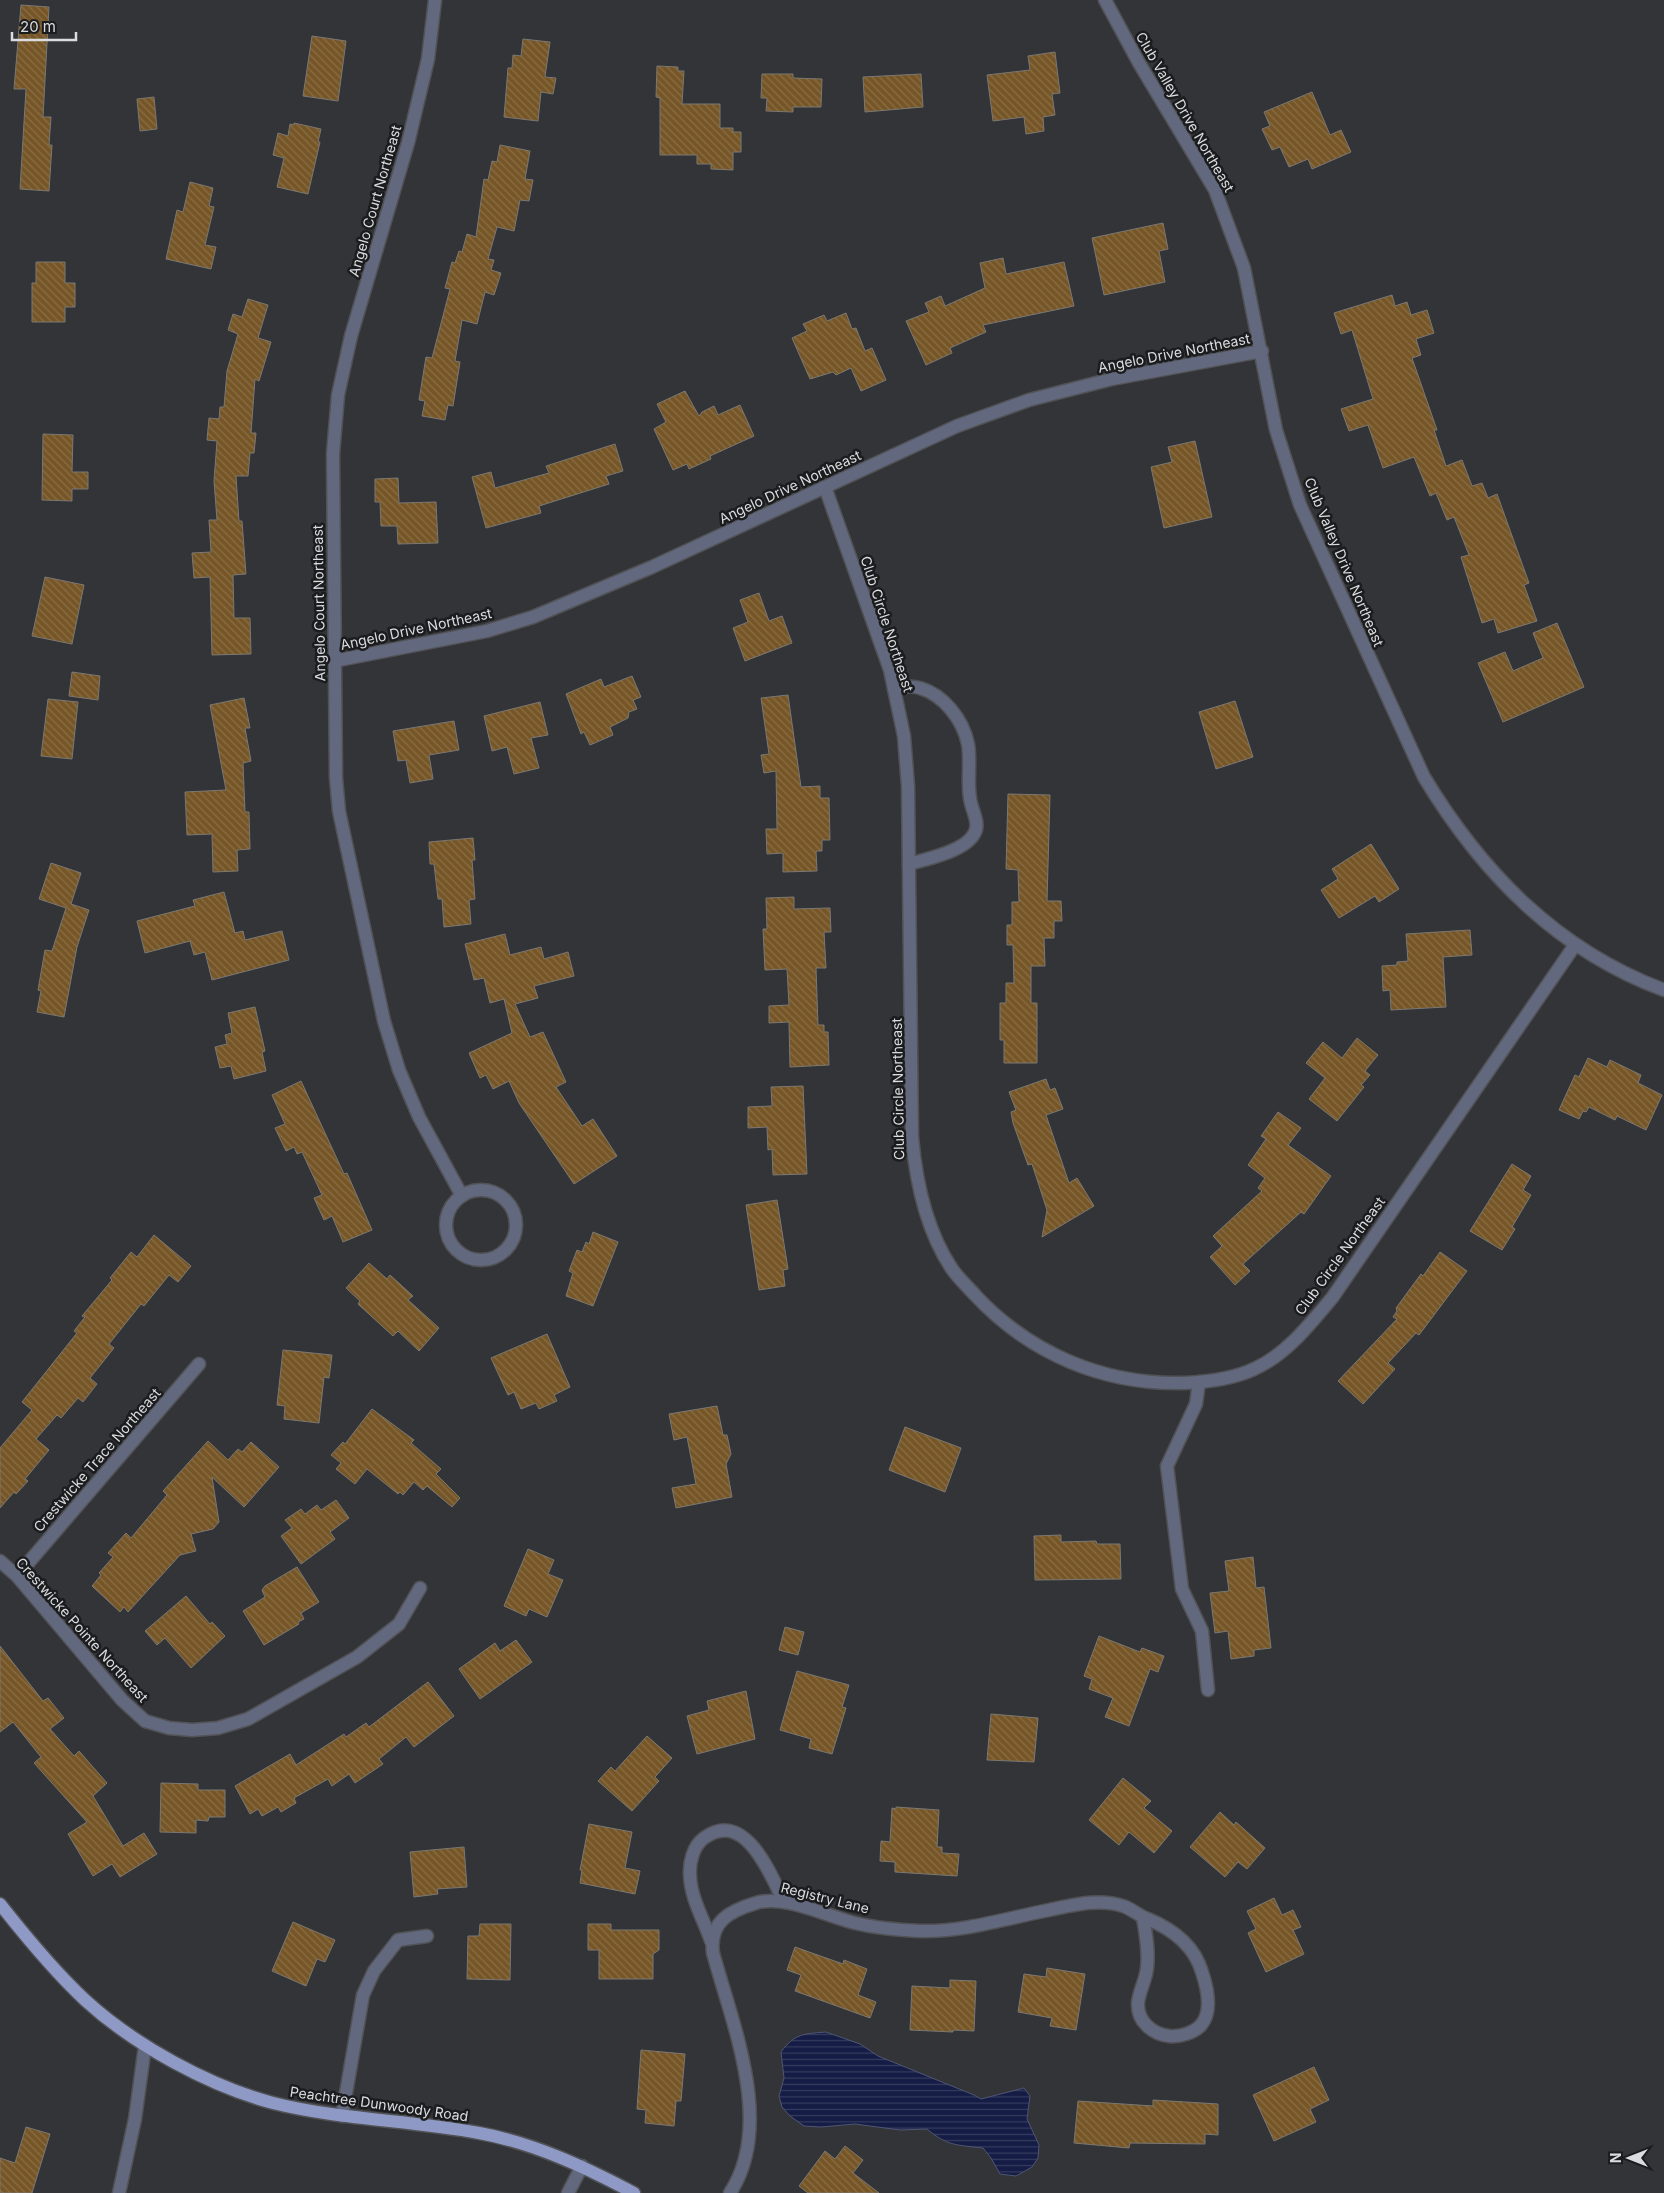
<svg xmlns="http://www.w3.org/2000/svg" width="1664" height="2193" viewBox="0 0 1664 2193" font-family="Inter,sans-serif">
  <style>
    .water { fill: url(#water-rules); stroke: #505673 }
    .building { fill: url(#building-back-hatch); stroke: #7b7873 }
    .lines { fill: none; stroke-linecap: round; stroke-linejoin: round }
    .minor-casing { stroke: #515256; stroke-width: 15 }
    .major-casing { stroke: #515256; stroke-width: 15 }
    .minor { stroke: #62687d; stroke-width: 12 }
    .major { stroke: #8e9ac5; stroke-width: 12 }
    .labels { text-anchor: middle; stroke-width: 5; stroke-linejoin: round; paint-order: stroke }
    .street-label { font-size: 14px; fill: #dbdcdf; stroke: #1b1c1e }
  </style>
  <defs>
    <pattern id="water-rules" width="6" height="5" patternUnits="userSpaceOnUse" patternTransform="scale(1.25)"><rect width="6" height="5" fill="#151c45"/><path d="M0 2.5h6" fill="none" stroke="#363c5f"/></pattern>
    <pattern id="building-back-hatch" width="6" height="6" patternUnits="userSpaceOnUse" patternTransform="scale(1.25)"><rect width="6" height="6" fill="#765627"/><path d="M-1 5l2 2M0 0l6 6M5-1l2 2" fill="none" stroke="#896e46"/></pattern>
  </defs>
  <rect width="100%" height="100%" fill="#333438"/>
  <path class="water" d="M826,2032L860,2044L878,2056L974,2095L981,2099L1024,2088L1030,2096L1027,2119L1039,2145L1038,2158L1032,2167L1016,2176L1000,2174L991,2158L983,2148C957,2145 947,2146 927,2129L900,2130L855,2124L821,2127L804,2126L790,2116L782,2107L779,2096L784,2078L781,2052C795,2033 804,2034 826,2032Z"/>
  <g class="building">
    <polygon points="21,5 49,7 43,117 51,117 49,145 52,145 49,191 20,189 26,89 14,89"/>
    <polygon points="312,36 346,41 338,101 303,96"/>
    <polygon points="523,39 550,42 545,77 556,78 553,94 541,92 538,121 504,117 508,68 512,68 513,55 521,56"/>
    <polygon points="1055,52 1060,93 1052,94 1055,115 1043,117 1044,131 1026,134 1024,117 993,121 987,75 1030,70 1028,56"/>
    <polygon points="657,66 678,67 678,71 684,71 682,104 720,104 720,128 733,128 733,132 741,132 741,152 733,152 733,170 711,169 711,164 697,164 697,155 660,155 660,98 656,97"/>
    <polygon points="762,74 793,74 793,78 822,79 821,107 793,107 793,112 766,111 767,98 761,98"/>
    <polygon points="921,74 923,107 865,112 863,77"/>
    <polygon points="1312,92 1330,135 1341,130 1351,152 1312,169 1308,159 1289,167 1280,147 1272,150 1262,129 1270,126 1264,112"/>
    <polygon points="154,97 157,129 140,131 137,99"/>
    <polygon points="294,123 321,129 318,142 320,142 308,194 277,187 284,158 273,155 278,133 288,136 290,124 294,125"/>
    <polygon points="500,145 530,151 525,179 533,180 529,201 520,200 514,231 497,227 488,259 494,260 491,270 501,273 494,295 485,292 477,324 462,320 455,361 460,362 453,406 448,405 445,420 422,416 425,401 419,400 426,357 432,358 450,289 445,288 452,262 455,263 459,251 462,252 467,234 476,237 484,179 488,180 492,161 497,162"/>
    <polygon points="190,182 213,188 209,206 214,207 205,245 216,247 211,269 166,259 177,210 183,212"/>
    <polygon points="1163,223 1168,249 1159,251 1165,282 1104,295 1092,238"/>
    <polygon points="1003,258 1006,274 1064,262 1074,306 983,325 986,332 950,348 952,353 926,365 906,321 929,312 925,303 941,296 945,306 985,288 980,263"/>
    <polygon points="36,262 65,262 65,283 75,283 75,307 65,307 65,322 32,322 32,283 36,283"/>
    <polygon points="1392,295 1395,306 1407,302 1411,315 1427,310 1434,333 1416,339 1421,355 1412,358 1437,430 1434,430 1446,466 1462,460 1472,486 1482,483 1488,498 1497,494 1529,583 1524,585 1537,621 1498,633 1494,619 1482,623 1461,557 1469,555 1454,517 1447,520 1436,493 1430,496 1414,457 1383,468 1368,425 1349,431 1341,409 1373,399 1352,330 1341,334 1334,313"/>
    <polygon points="248,299 268,305 258,338 271,342 259,381 255,379 251,433 256,433 254,453 250,453 248,476 236,476 239,521 242,521 246,574 233,575 234,618 250,618 251,654 212,655 210,577 194,578 192,553 211,552 209,520 217,520 214,481 217,441 207,440 209,418 219,419 220,407 224,407 227,371 238,334 228,330 233,314 242,317"/>
    <polygon points="846,313 852,329 856,328 865,351 872,348 886,380 861,391 851,368 836,375 833,372 810,379 792,338 807,331 803,324 824,315 827,321"/>
    <polygon points="685,391 699,416 702,412 714,406 718,415 740,405 754,436 710,456 711,459 689,469 687,464 673,470 654,429 666,422 657,404"/>
    <polygon points="43,434 73,435 72,472 88,472 88,489 72,489 72,501 42,500"/>
    <polygon points="1195,441 1212,517 1164,528 1151,467 1172,462 1168,447"/>
    <polygon points="615,444 623,471 606,476 609,484 539,506 541,513 486,528 472,477 491,472 495,488 549,473 546,466"/>
    <polygon points="398,478 399,503 436,502 438,543 398,544 397,526 381,526 380,502 375,502 375,479"/>
    <polygon points="45,577 84,585 72,644 32,636"/>
    <polygon points="759,593 769,621 782,616 792,643 745,661 733,628 748,622 740,600"/>
    <polygon points="1557,623 1584,687 1503,722 1478,663 1505,652 1513,671 1543,658 1533,633"/>
    <polygon points="72,672 100,676 98,700 69,696"/>
    <polygon points="632,676 641,697 633,700 637,709 629,712 628,718 610,727 613,735 590,745 584,732 581,734 566,694 601,679 604,687"/>
    <polygon points="788,695 801,787 820,786 820,798 829,798 830,840 822,840 822,851 816,851 817,871 783,872 783,853 767,854 766,829 777,829 776,771 764,773 761,755 769,754 761,698"/>
    <polygon points="244,698 250,728 245,728 251,761 243,763 245,812 249,812 250,849 237,850 238,871 213,872 212,834 187,835 185,792 226,790 210,705"/>
    <polygon points="48,699 78,702 72,759 41,756"/>
    <polygon points="1235,701 1253,757 1216,769 1199,712"/>
    <polygon points="540,702 548,735 531,738 539,768 514,774 507,747 492,751 484,716"/>
    <polygon points="454,721 459,750 429,755 433,779 410,783 406,760 398,761 393,731"/>
    <polygon points="1008,794 1050,795 1047,901 1061,901 1062,921 1054,921 1054,938 1044,938 1045,966 1031,966 1031,1003 1037,1003 1037,1063 1004,1063 1004,1040 1000,1040 1000,1003 1006,1003 1006,983 1014,983 1013,945 1007,945 1007,925 1012,925 1012,902 1019,902 1018,870 1006,869"/>
    <polygon points="473,838 475,860 472,860 475,899 469,900 471,924 444,927 442,899 438,899 434,864 430,864 429,842"/>
    <polygon points="1371,844 1399,889 1379,902 1375,896 1339,918 1321,890 1338,879 1332,869"/>
    <polygon points="51,863 81,873 71,904 89,910 77,947 64,1017 37,1012 41,991 38,990 45,950 52,951 66,908 39,899"/>
    <polygon points="224,892 235,933 243,931 245,940 282,931 289,960 212,980 205,952 194,955 190,941 145,953 137,921 195,906 193,900"/>
    <polygon points="794,897 794,909 830,908 831,932 824,932 826,968 816,968 818,1025 824,1025 824,1032 828,1032 829,1065 790,1067 789,1022 769,1023 769,1006 789,1005 787,969 765,970 763,929 767,929 766,898"/>
    <polygon points="1470,930 1472,955 1443,957 1446,1007 1391,1010 1390,990 1383,991 1382,966 1397,965 1397,962 1408,961 1406,934"/>
    <polygon points="505,934 510,955 541,947 544,959 568,952 574,976 534,986 538,998 515,1004 530,1037 543,1032 566,1082 556,1087 582,1126 593,1119 617,1156 574,1184 519,1103 509,1081 493,1089 486,1075 480,1078 469,1053 512,1033 504,999 490,1003 484,978 474,980 465,944"/>
    <polygon points="255,1007 265,1051 262,1052 266,1071 234,1079 231,1066 220,1068 215,1047 227,1044 225,1035 232,1033 228,1013"/>
    <polygon points="1357,1038 1378,1055 1365,1071 1370,1075 1361,1085 1364,1087 1337,1121 1309,1099 1325,1078 1306,1063 1323,1042 1342,1058"/>
    <polygon points="1588,1058 1607,1067 1610,1060 1641,1075 1638,1083 1662,1095 1646,1130 1617,1116 1615,1120 1589,1107 1586,1112 1583,1111 1579,1119 1559,1110 1575,1075 1579,1077"/>
    <polygon points="1046,1079 1050,1090 1055,1088 1063,1109 1046,1115 1069,1183 1077,1178 1094,1206 1042,1237 1047,1210 1032,1164 1028,1165 1013,1123 1011,1112 1016,1110 1009,1092"/>
    <polygon points="301,1081 344,1174 347,1173 372,1230 343,1242 332,1216 324,1220 314,1198 322,1195 302,1152 297,1154 294,1147 286,1151 275,1128 285,1124 272,1095"/>
    <polygon points="803,1086 807,1174 773,1175 772,1149 768,1150 767,1127 748,1128 748,1107 772,1106 771,1087"/>
    <polygon points="1278,1112 1301,1128 1288,1145 1331,1176 1304,1214 1301,1212 1243,1264 1250,1271 1235,1285 1210,1257 1222,1246 1213,1236 1262,1191 1258,1188 1265,1178 1248,1165 1266,1139 1261,1136"/>
    <polygon points="1512,1164 1531,1176 1523,1190 1531,1195 1512,1227 1515,1229 1502,1250 1470,1231"/>
    <polygon points="777,1200 788,1269 783,1270 785,1286 759,1290 746,1205"/>
    <polygon points="593,1232 618,1242 593,1306 566,1296 573,1273 569,1271 577,1250 582,1252 586,1242 589,1244"/>
    <polygon points="154,1235 191,1266 178,1282 169,1275 144,1306 141,1304 109,1344 114,1348 90,1378 97,1384 83,1402 78,1398 61,1418 57,1415 36,1439 49,1450 25,1479 28,1481 16,1494 14,1492 0,1508 0,1448 32,1410 22,1402 77,1333 74,1331 85,1317 82,1316 112,1280 110,1278 131,1252 137,1257"/>
    <polygon points="1440,1252 1467,1271 1419,1335 1416,1333 1388,1363 1395,1369 1363,1404 1338,1381 1397,1319 1393,1317 1397,1311 1396,1308 1421,1274 1423,1276"/>
    <polygon points="369,1263 387,1279 390,1275 413,1296 408,1300 439,1328 419,1351 398,1331 393,1336 358,1304 360,1301 346,1288"/>
    <polygon points="547,1334 570,1387 554,1395 557,1401 539,1409 536,1403 521,1409 514,1392 508,1395 491,1358"/>
    <polygon points="283,1350 332,1355 329,1378 324,1377 319,1423 284,1419 285,1406 277,1405"/>
    <polygon points="717,1406 723,1435 727,1435 731,1454 726,1464 732,1497 676,1508 672,1488 696,1484 687,1437 674,1440 669,1414"/>
    <polygon points="372,1409 414,1440 411,1443 441,1469 436,1474 460,1498 452,1507 427,1486 423,1490 414,1482 403,1495 400,1492 398,1494 367,1469 355,1484 336,1469 341,1463 331,1455 343,1442 345,1444"/>
    <polygon points="905,1427 961,1448 945,1492 889,1470"/>
    <polygon points="208,1441 228,1460 238,1449 242,1452 251,1442 279,1467 244,1507 212,1477 219,1522 213,1529 191,1534 196,1551 180,1555 128,1612 124,1607 120,1612 92,1586 101,1575 99,1573 113,1557 108,1553 126,1533 131,1538 167,1495 163,1491"/>
    <polygon points="336,1500 349,1518 330,1532 335,1539 301,1564 281,1536 292,1528 285,1520 301,1509 305,1514 317,1505 321,1510"/>
    <polygon points="1061,1535 1061,1542 1096,1541 1097,1544 1120,1544 1121,1579 1035,1580 1034,1536"/>
    <polygon points="528,1549 554,1560 548,1574 563,1580 547,1617 529,1609 526,1616 504,1606"/>
    <polygon points="1253,1557 1256,1588 1264,1587 1271,1648 1254,1650 1254,1656 1231,1659 1228,1631 1215,1633 1210,1593 1229,1591 1225,1561"/>
    <polygon points="297,1567 319,1602 301,1613 304,1619 298,1622 299,1624 264,1645 243,1611 265,1597 262,1590 265,1586"/>
    <polygon points="186,1596 210,1624 212,1622 225,1636 191,1668 165,1638 157,1645 145,1631"/>
    <polygon points="785,1627 804,1632 798,1655 779,1650"/>
    <polygon points="1099,1636 1140,1652 1142,1648 1164,1656 1158,1672 1150,1669 1129,1726 1105,1717 1113,1698 1089,1689 1092,1679 1084,1676"/>
    <polygon points="516,1640 532,1662 480,1699 459,1669 495,1643 500,1651"/>
    <polygon points="0,1646 43,1701 48,1698 64,1718 50,1729 74,1756 79,1751 107,1783 93,1796 123,1846 144,1833 157,1854 120,1877 112,1864 93,1876 68,1834 87,1822 34,1763 41,1757 13,1722 0,1732"/>
    <polygon points="797,1671 849,1685 842,1707 846,1708 832,1754 809,1748 811,1739 780,1730"/>
    <polygon points="428,1682 454,1716 414,1747 406,1737 379,1759 383,1764 355,1783 349,1774 332,1786 328,1779 294,1798 296,1803 281,1812 278,1807 262,1816 258,1809 250,1814 235,1786 290,1754 296,1765 344,1734 346,1737 366,1723 369,1727"/>
    <polygon points="746,1691 755,1739 697,1754 687,1716 709,1710 707,1701"/>
    <polygon points="991,1714 1038,1718 1034,1762 987,1760"/>
    <polygon points="647,1736 672,1758 655,1777 659,1781 632,1811 598,1781 611,1767 615,1771"/>
    <polygon points="1123,1778 1151,1801 1144,1808 1172,1831 1154,1853 1129,1832 1119,1845 1089,1820"/>
    <polygon points="161,1783 198,1784 198,1790 225,1790 225,1817 209,1817 208,1821 196,1820 196,1833 160,1832"/>
    <polygon points="896,1807 939,1810 937,1847 942,1847 942,1853 959,1854 957,1876 895,1872 895,1862 880,1861 881,1841 890,1842 892,1808 896,1809"/>
    <polygon points="1220,1812 1234,1825 1236,1822 1265,1848 1247,1869 1238,1862 1225,1877 1190,1847"/>
    <polygon points="589,1824 632,1832 625,1868 640,1871 635,1894 580,1883 582,1870 580,1870"/>
    <polygon points="464,1847 467,1887 437,1889 438,1894 414,1897 410,1852"/>
    <polygon points="1274,1898 1282,1915 1293,1910 1301,1927 1293,1930 1304,1954 1266,1972 1248,1933 1256,1929 1247,1911"/>
    <polygon points="293,1922 335,1940 325,1962 317,1959 306,1986 272,1971"/>
    <polygon points="480,1924 511,1924 510,1980 467,1979 468,1936 479,1936"/>
    <polygon points="588,1924 611,1924 611,1930 659,1930 659,1950 653,1954 653,1979 599,1979 599,1950 588,1950"/>
    <polygon points="795,1947 843,1964 844,1960 867,1969 858,1995 876,2002 870,2018 795,1991 801,1975 787,1970"/>
    <polygon points="1047,1968 1085,1974 1076,2030 1050,2026 1052,2018 1018,2012 1024,1974 1046,1977"/>
    <polygon points="950,1980 976,1981 974,2031 953,2030 953,2032 910,2030 912,1986 950,1988"/>
    <polygon points="641,2050 685,2054 681,2101 676,2101 674,2126 645,2123 646,2110 637,2109"/>
    <polygon points="1314,2067 1329,2100 1310,2109 1316,2122 1274,2141 1253,2095"/>
    <polygon points="1153,2100 1218,2104 1218,2135 1205,2134 1205,2144 1130,2143 1129,2148 1074,2143 1078,2101 1153,2106"/>
    <polygon points="26,2127 50,2134 32,2193 0,2193 0,2158 15,2163"/>
    <polygon points="845,2146 863,2160 853,2173 879,2193 808,2193 799,2186 825,2151 835,2159"/>
  </g>
  <g class="lines">
    <g class="minor-casing">
      <g id="minor">
        <polyline points="435,0 428,59 408,143 351,336 338,395 333,454 336,778 339,811 384,1021 399,1070 419,1117 462,1196"/>
        <path d="M1105,0L1139,63L1215,190L1244,268L1276,430L1300,505L1424,777C1482,873 1557,950 1664,990"/>
        <path d="M825,487L890,670L904,736L908,786L912,1137C916,1183 926,1230 952,1269C959,1279 968,1287 975,1295C1030,1354 1104,1385 1184,1383C1207,1382 1233,1379 1254,1369C1286,1355 1310,1324 1332,1298L1575,945"/>
        <polyline points="334,661 487,631 533,617 652,567 957,426 1029,400 1112,379 1262,351"/>
        <path d="M894,689C902,687 911,685 920,688C944,695 963,720 968,744C971,762 967,780 970,798C971,810 981,823 974,834C965,851 927,859 909,864"/>
        <circle cx="481" cy="1225" r="35"/>
        <polyline points="1199,1382 1196,1404 1167,1466 1182,1589 1202,1631 1208,1690"/>
        <polyline points="0,1561 17,1576 122,1700 145,1721 169,1728 192,1730 218,1728 248,1719 357,1657 399,1624 420,1588"/>
        <polyline points="17,1576 199,1364"/>
        <path d="M711,1941C704,1920 691,1899 690,1876C689,1863 693,1846 704,1838C745,1808 771,1875 784,1902"/>
        <polyline points="342,2116 363,1995 374,1971 398,1940 427,1936"/>
        <polyline points="119,2193 135,2119 145,2046"/>
        <polyline points="568,2193 582,2166"/>
        <path d="M730,2193C775,2125 732,2023 713,1953C709,1922 729,1911 756,1903C784,1894 826,1916 855,1923C876,1928 899,1930 921,1931C964,1932 1008,1918 1049,1910C1073,1905 1100,1898 1123,1906C1132,1909 1139,1916 1148,1919C1172,1929 1194,1945 1202,1972C1207,1987 1213,2011 1201,2025C1194,2033 1180,2037 1169,2036C1152,2034 1137,2021 1138,2003C1139,1991 1146,1980 1147,1968C1149,1951 1146,1934 1143,1918"/>
      </g>
    </g>
    <g class="major-casing">
      <path id="major" d="M0,1904C26,1937 54,1971 85,2000C134,2045 209,2086 273,2103C341,2120 411,2120 479,2133C534,2143 585,2167 634,2193"/>
    </g>
    <use href="#minor" class="minor"/>
    <use href="#major" class="major"/>
  </g>
  <g class="labels">
    <g class="street-label">
      <text transform="translate(1185 112) rotate(60)" y="5">Club Valley Drive Northeast</text>
      <text transform="translate(375 201) rotate(-74)" y="5">Angelo Court Northeast</text>
      <text transform="translate(1174 353) rotate(-11)" y="5">Angelo Drive Northeast</text>
      <text transform="translate(790 487) rotate(-25)" y="5">Angelo Drive Northeast</text>
      <text transform="translate(1344 562) rotate(67)" y="5">Club Valley Drive Northeast</text>
      <text transform="translate(319 603) rotate(-91)" y="5">Angelo Court Northeast</text>
      <text transform="translate(887 624) rotate(72)" y="5">Club Circle Northeast</text>
      <text transform="translate(416 629) rotate(-12)" y="5">Angelo Drive Northeast</text>
      <text transform="translate(898 1089) rotate(-91)" y="5">Club Circle Northeast</text>
      <text transform="translate(1340 1256) rotate(-54)" y="5">Club Circle Northeast</text>
      <text transform="translate(97 1460) rotate(-49)" y="5">Crestwicke Trace Northeast</text>
      <text transform="translate(82 1630) rotate(48)" y="5">Crestwicke Pointe Northeast</text>
      <text transform="translate(825 1898) rotate(14)" y="5">Registry Lane</text>
      <text transform="translate(379 2104) rotate(8)" y="5">Peachtree Dunwoody Road</text>
    </g>
  </g>
  <g transform="translate(1629 2158) rotate(270)" stroke="#1b1c1e" stroke-width="4" paint-order="stroke">
  <path d="M0-4L9 19L0 12L-9 19Z" fill="#dbdcdf"/>
  <text y="-8" font-size="14" font-weight="bold" text-anchor="middle" fill="#dbdcdf">N</text>
  </g>
  <path d="M12 32v8h64v-8" fill="none" stroke="#dbdcdf" stroke-width="2.5"/>
  <text x="20" y="32" font-size="15" fill="#dbdcdf" stroke="#1b1c1e" stroke-width="4" paint-order="stroke">20 m</text>
</svg>
